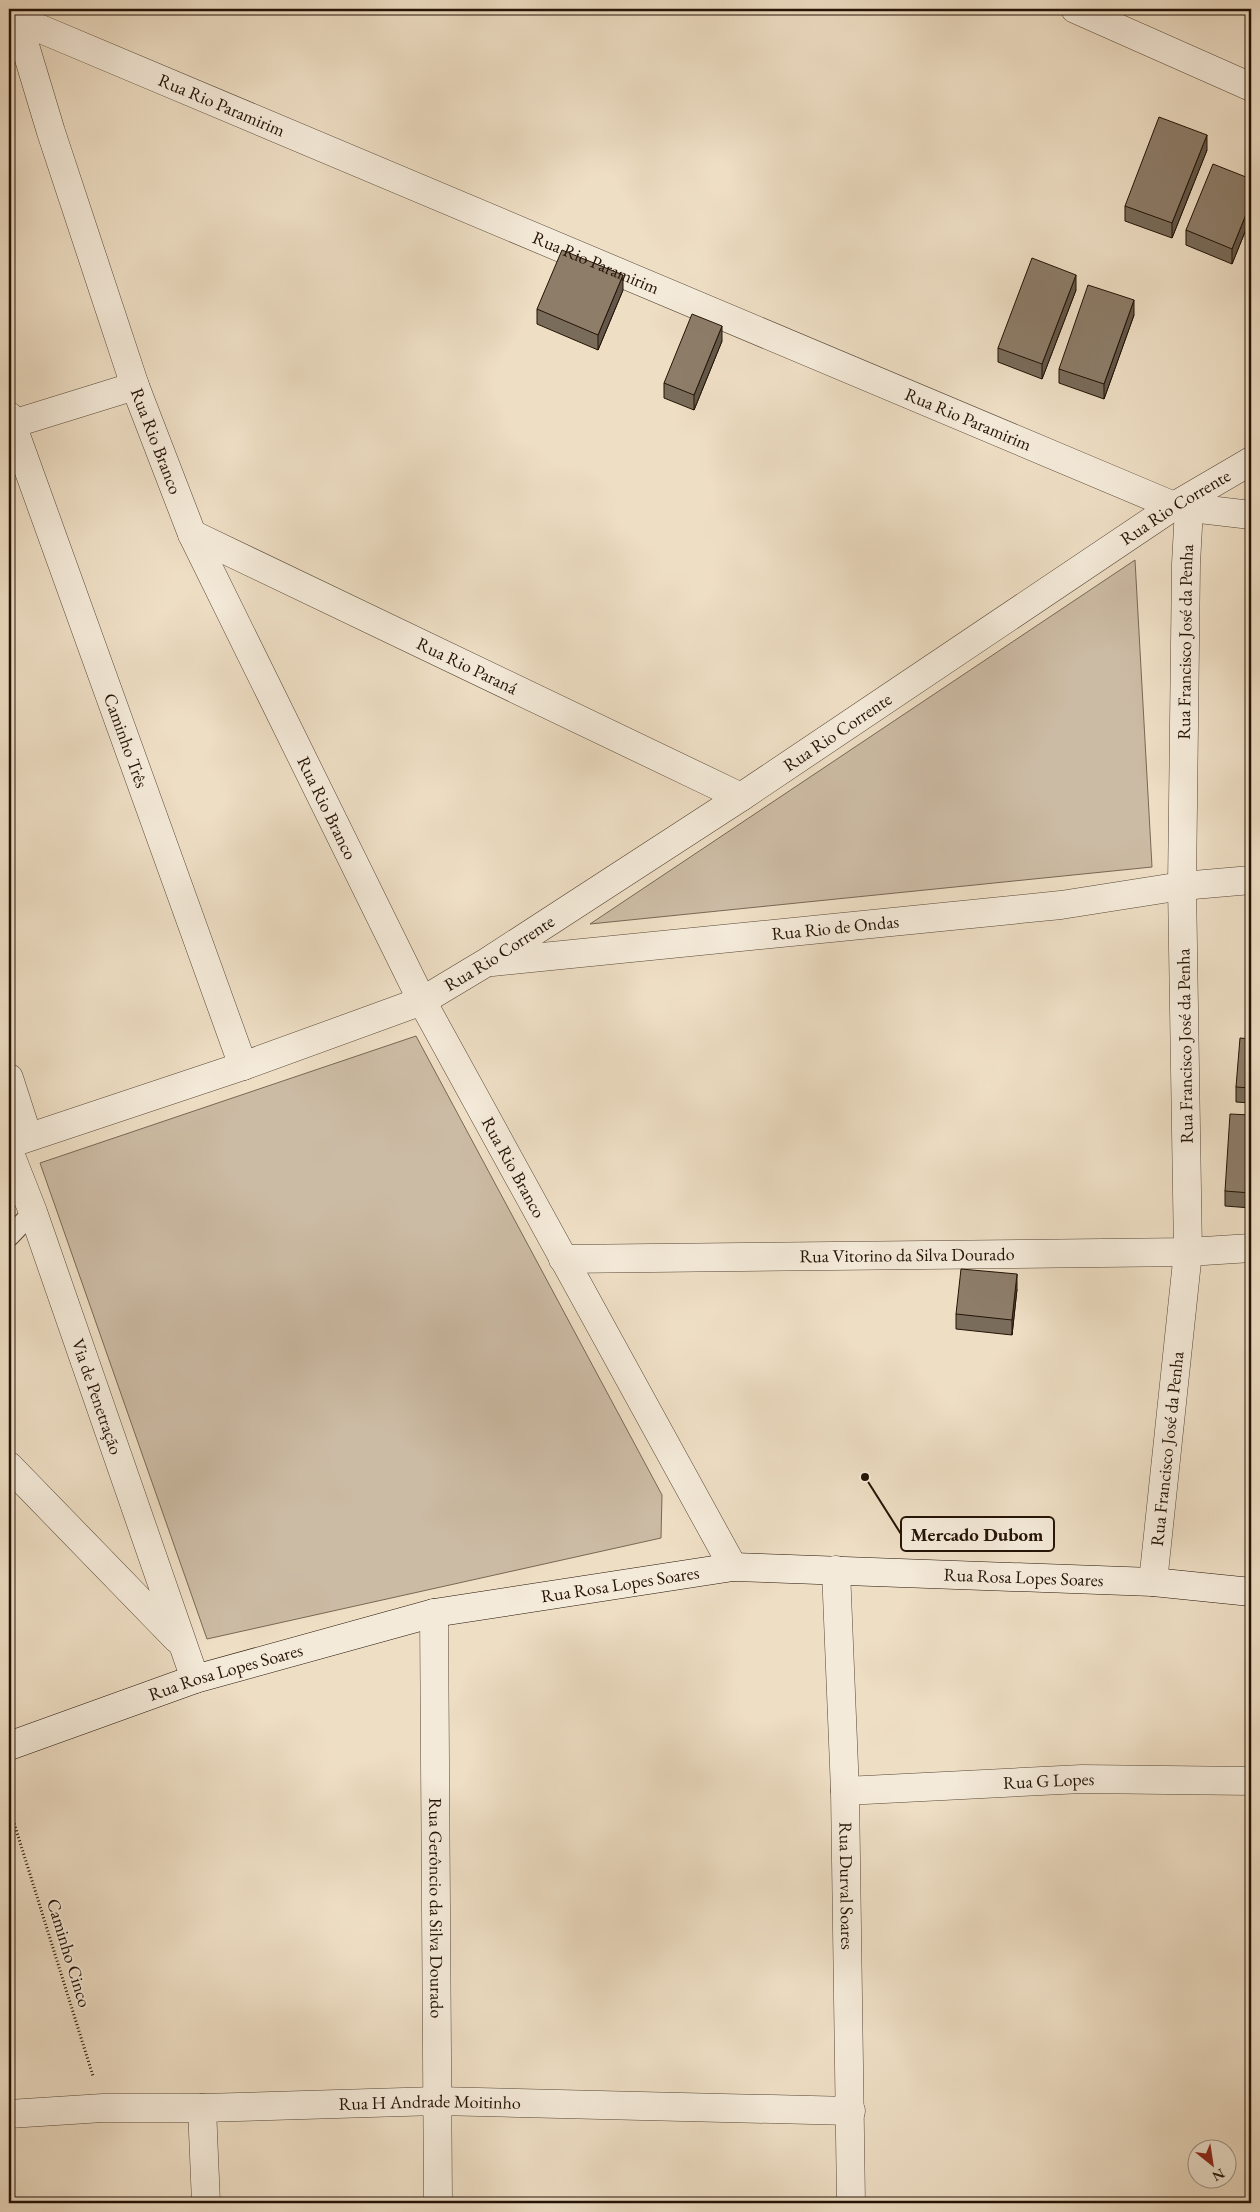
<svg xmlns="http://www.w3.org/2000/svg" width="1260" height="2212" viewBox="0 0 1260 2212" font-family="'EB Garamond',serif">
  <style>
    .green { fill: #ccbba4; stroke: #786755 }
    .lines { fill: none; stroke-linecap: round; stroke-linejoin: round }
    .lane-casing { stroke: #564636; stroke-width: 21 }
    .street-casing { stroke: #564636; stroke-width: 29 }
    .secondary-casing { stroke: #241306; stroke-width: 29 }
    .path { stroke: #241306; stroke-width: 3; stroke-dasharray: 1 2.5; stroke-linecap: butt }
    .lane { stroke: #f4ead9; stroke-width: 19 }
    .street { stroke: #f4ead9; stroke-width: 28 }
    .secondary { stroke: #f4ead9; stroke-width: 28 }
    .wall { fill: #796c5a; stroke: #241306 }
    .shaded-wall { fill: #63584a; stroke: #241306 }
    .building { fill: #8d7d69; stroke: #241306 }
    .labels { text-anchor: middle; stroke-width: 4; stroke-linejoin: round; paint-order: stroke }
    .street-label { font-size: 18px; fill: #241306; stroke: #f4ead9 }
    .leader { fill: none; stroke: #241306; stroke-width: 2 }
    .callout-dot { fill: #241306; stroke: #f4ead9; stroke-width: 2 }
    .callout { fill: #f4ead9; stroke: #241306; stroke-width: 2 }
    .callout-label { font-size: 19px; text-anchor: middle; font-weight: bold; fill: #241306 }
  </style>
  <rect width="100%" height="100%" fill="#eedec4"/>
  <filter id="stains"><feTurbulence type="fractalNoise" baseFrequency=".004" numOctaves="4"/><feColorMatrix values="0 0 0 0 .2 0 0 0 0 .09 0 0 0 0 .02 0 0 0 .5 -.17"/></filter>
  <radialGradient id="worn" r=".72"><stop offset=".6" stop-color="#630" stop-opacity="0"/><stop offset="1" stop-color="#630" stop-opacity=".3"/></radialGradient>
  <g class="green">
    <polygon points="1135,560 1152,867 590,924"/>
    <polygon points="416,1036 662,1495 661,1538 207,1639 40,1163"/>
  </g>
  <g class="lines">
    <g class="lane-casing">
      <polyline id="lane" points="9,1237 33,1212"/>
    </g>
    <g class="street-casing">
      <g id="street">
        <path id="s1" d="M14,9L51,132L135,386L192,534L422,1001L733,1567"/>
        <polyline points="1075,9 1251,87"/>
        <path id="s2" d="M17,19L1174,506L1251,515"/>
        <path id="s3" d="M9,416L243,1066"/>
        <polyline points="9,425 135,386"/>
        <path id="s4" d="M192,534L741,797"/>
        <path id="s5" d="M492,962L1061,905L1182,886L1251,880"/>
        <polyline points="9,1078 28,1137"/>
        <path id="s6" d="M9,1144L243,1066L422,1001L487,962L741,797L1174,506L1251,461"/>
        <path id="s7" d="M9,1151L33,1212L195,1679"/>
        <path id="s8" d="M563,1259L1188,1252L1251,1248"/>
        <polyline points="9,1466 177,1639"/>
        <path id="s9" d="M836,1570L845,1791L851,2203"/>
        <path id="s10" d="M1153,1582L1188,1252L1182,886L1186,564L1189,508"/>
        <path id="s11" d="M434,1613L438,2203"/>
        <path id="s12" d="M845,1791L1082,1779L1251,1781"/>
        <polyline points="202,2108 206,2203"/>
        <path id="s13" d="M9,2114L103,2108H202L437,2101L851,2111"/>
      </g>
    </g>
    <g class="secondary-casing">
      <g id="secondary">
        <path id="s14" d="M9,1746L195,1679L434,1613L733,1567L1153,1582L1251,1592"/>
      </g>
    </g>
    <polyline class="path" points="9,1807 93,2076"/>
    <use href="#lane" class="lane"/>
    <use href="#street" class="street"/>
    <use href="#secondary" class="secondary"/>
  </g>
  <g class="wall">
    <polygon points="1207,150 1172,238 1125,221 1125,206"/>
    <polygon points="1251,179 1251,217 1232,264 1186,245 1186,230"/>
    <polygon points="623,290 598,350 537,324 537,309"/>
    <polygon points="1076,290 1042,379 998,362 998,348"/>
    <polygon points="1134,315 1104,399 1059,383 1059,369"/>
    <polygon points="722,341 694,410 664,398 664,383"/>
    <polygon points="1251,535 1251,625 1248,625 1248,603"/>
    <polygon points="1251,1039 1251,1103 1236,1102 1236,1087"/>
    <polygon points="1251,1115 1251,1208 1225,1206 1225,1191"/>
    <polygon points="1017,1289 1012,1335 956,1329 956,1314"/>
  </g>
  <g class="shaded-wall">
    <polygon points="1207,135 1207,150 1172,238 1172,223"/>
    <polygon points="1251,202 1251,217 1232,264 1232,249"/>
    <polygon points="623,275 623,290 598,350 598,335"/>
    <polygon points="1076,275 1076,290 1042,379 1042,364"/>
    <polygon points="1134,300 1134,315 1104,399 1104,384"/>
    <polygon points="722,326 722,341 694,410 694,395"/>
    <polygon points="1017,1274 1017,1289 1012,1335 1012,1320"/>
  </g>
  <g class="building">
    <polygon points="1159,117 1207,135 1172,223 1125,206"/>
    <polygon points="1213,164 1251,179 1251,202 1232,249 1186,230"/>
    <polygon points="562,250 623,275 598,335 537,309"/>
    <polygon points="1032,258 1076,275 1042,364 998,348"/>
    <polygon points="1088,285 1134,300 1104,384 1059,369"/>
    <polygon points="692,314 722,326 694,395 664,383"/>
    <polygon points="1251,535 1251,603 1248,603"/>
    <polygon points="1240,1038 1251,1039 1251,1088 1236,1087"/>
    <polygon points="1230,1114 1251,1115 1251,1193 1225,1191"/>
    <polygon points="961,1269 1017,1274 1012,1320 956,1314"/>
  </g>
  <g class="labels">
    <g class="street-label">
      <text dy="6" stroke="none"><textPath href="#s2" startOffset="222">Rua Rio Paramirim</textPath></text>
      <text dy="6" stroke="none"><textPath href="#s2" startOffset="628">Rua Rio Paramirim</textPath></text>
      <text dy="6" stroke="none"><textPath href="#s2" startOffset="1032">Rua Rio Paramirim</textPath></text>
      <text dy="6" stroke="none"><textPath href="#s1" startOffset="455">Rua Rio Branco</textPath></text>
      <text dy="6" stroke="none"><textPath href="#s6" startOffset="1338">Rua Rio Corrente</textPath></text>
      <text dy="6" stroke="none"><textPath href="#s10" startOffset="942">Rua Francisco José da Penha</textPath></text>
      <text dy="6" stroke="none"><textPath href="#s4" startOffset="305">Rua Rio Paraná</textPath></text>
      <text dy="6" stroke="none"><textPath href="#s6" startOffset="932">Rua Rio Corrente</textPath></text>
      <text dy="6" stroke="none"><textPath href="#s3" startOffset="345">Caminho Três</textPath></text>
      <text dy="6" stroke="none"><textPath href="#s1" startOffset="860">Rua Rio Branco</textPath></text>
      <text dy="6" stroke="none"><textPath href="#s5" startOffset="345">Rua Rio de Ondas</textPath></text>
      <text dy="6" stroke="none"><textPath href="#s6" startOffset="528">Rua Rio Corrente</textPath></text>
      <text transform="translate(1185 1046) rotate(-91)" y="6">Rua Francisco José da Penha</text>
      <text dy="6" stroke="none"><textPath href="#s1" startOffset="1265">Rua Rio Branco</textPath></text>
      <text dy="6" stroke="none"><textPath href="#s8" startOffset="344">Rua Vitorino da Silva Dourado</textPath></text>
      <text dy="6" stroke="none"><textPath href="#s7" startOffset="261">Via de Penetração</textPath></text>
      <text dy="6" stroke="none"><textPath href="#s10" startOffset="134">Rua Francisco José da Penha</textPath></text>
      <text dy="6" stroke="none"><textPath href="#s14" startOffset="1039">Rua Rosa Lopes Soares</textPath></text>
      <text dy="6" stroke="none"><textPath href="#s14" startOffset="634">Rua Rosa Lopes Soares</textPath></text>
      <text dy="6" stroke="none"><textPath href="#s14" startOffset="229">Rua Rosa Lopes Soares</textPath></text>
      <text dy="6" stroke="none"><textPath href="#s12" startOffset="204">Rua G Lopes</textPath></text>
      <text dy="6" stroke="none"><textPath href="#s9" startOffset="316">Rua Durval Soares</textPath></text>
      <text dy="6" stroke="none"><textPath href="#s11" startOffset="295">Rua Gerôncio da Silva Dourado</textPath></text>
      <text transform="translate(69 1953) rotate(73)" y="6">Caminho Cinco</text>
      <text dy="6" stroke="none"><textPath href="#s13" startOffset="421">Rua H Andrade Moitinho</textPath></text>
    </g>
  </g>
  <path class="leader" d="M865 1477L901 1534"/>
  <circle class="callout-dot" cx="865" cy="1477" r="5"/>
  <rect class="callout" x="901" y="1517" width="153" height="34" rx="5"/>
  <g class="callout-label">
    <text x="977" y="1541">Mercado Dubom</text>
  </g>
  <rect width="1260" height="2212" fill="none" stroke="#eedec4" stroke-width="30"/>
  <rect x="10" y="10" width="1240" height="2192" fill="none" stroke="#241306" stroke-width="2.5"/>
  <rect x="15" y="15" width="1230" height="2182" fill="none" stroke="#241306"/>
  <g transform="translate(1212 2164) rotate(150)"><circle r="24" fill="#f4ead9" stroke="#a19485"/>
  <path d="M0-4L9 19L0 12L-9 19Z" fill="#8f2418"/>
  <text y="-8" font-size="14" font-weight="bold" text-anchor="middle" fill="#241306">N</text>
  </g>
  <rect width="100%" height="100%" filter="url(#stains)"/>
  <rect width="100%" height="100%" fill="url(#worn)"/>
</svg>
